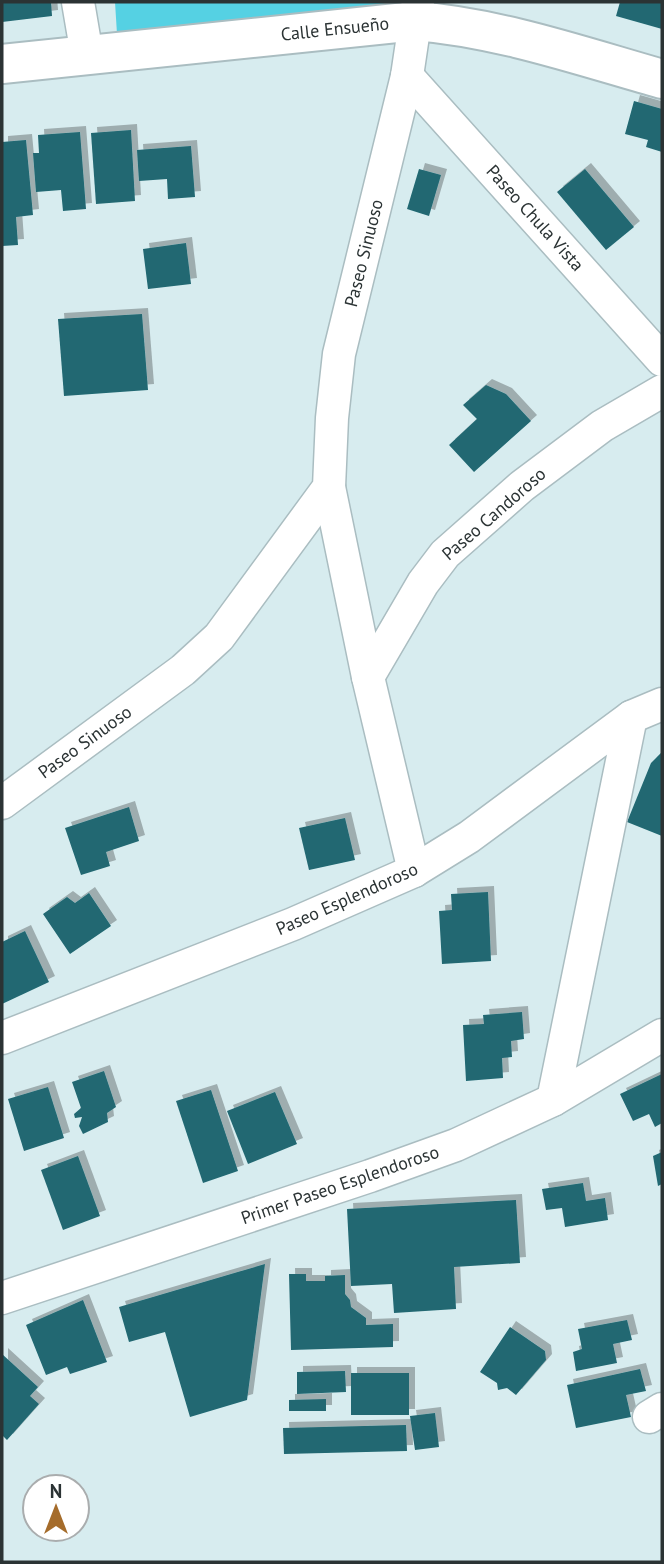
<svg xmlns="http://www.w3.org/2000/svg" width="664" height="1564" viewBox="0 0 664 1564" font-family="'PT Sans',sans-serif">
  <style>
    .green { fill: #55d1e3 }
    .building { fill: #206872; filter: url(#shadow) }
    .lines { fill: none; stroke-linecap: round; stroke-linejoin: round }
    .street-casing { stroke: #aabdc1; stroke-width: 35 }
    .secondary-casing { stroke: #aabdc1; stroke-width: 42 }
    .street { stroke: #fff; stroke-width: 32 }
    .secondary { stroke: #fff; stroke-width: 38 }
    .labels { text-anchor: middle; stroke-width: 7; stroke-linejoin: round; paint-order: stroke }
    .street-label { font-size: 18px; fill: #2b3334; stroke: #fff }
  </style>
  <defs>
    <filter id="shadow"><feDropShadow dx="6" dy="-6" stdDeviation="0" flood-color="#0004"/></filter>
  </defs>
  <rect width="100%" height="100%" fill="#d7ecef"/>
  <polygon class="green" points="115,2 413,2 118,50"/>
  <g class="building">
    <polygon points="2,2 51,2 52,16 2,22"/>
    <polygon points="620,2 662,2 662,29 616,16"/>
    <polygon points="634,101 662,109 662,152 646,147 648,140 625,134"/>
    <polygon points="131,130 135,201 96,204 91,133"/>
    <polygon points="80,132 86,209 63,211 61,190 36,192 33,153 39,153 38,135"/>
    <polygon points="26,140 33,215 16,217 18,245 2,246 2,142"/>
    <polygon points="191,146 195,197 168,199 167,179 139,181 137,150"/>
    <polygon points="419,169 441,175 429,216 407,209"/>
    <polygon points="585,169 634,227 606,250 557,192"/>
    <polygon points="186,243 191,284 148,289 143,249"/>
    <polygon points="142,314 148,390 64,396 58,319"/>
    <polygon points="486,385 506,394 531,421 474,472 449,445 477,419 463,405"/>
    <polygon points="662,752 662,836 627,822 651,763"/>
    <polygon points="129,807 139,841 106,852 110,866 81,875 65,828"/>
    <polygon points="345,818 355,860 309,870 299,828"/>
    <polygon points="488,892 491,961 442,964 439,911 452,910 451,894"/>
    <polygon points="89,893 111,926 70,954 43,914 67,897 75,903"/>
    <polygon points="25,931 49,982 2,1004 2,942"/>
    <polygon points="522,1012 524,1039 511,1041 512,1057 502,1058 503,1078 466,1081 463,1025 484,1024 483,1015"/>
    <polygon points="104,1071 116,1107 107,1113 108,1122 83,1134 79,1126 82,1117 75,1118 74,1114 81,1108 72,1082"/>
    <polygon points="662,1074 662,1123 655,1127 649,1114 633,1121 620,1094"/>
    <polygon points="48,1087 64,1138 24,1151 8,1099"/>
    <polygon points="211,1090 238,1171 203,1183 176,1101"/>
    <polygon points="275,1092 297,1144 248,1164 227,1111"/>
    <polygon points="662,1152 662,1184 658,1186 653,1156"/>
    <polygon points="78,1156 100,1216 63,1230 41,1170"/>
    <polygon points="583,1183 586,1201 605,1198 608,1220 565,1227 562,1208 546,1210 542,1189"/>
    <polygon points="516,1200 520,1263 454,1267 456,1309 394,1313 392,1284 351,1286 347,1209"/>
    <polygon points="265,1264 247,1400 190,1417 165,1332 129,1342 119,1307"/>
    <polygon points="289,1274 306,1274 306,1281 325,1281 325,1276 345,1275 345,1294 350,1300 351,1307 366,1318 366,1325 393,1324 393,1347 291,1350"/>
    <polygon points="83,1300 107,1362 70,1374 67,1367 46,1375 26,1325"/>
    <polygon points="627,1320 632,1340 613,1344 617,1363 576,1371 573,1352 582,1349 578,1329"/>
    <polygon points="510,1327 545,1351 546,1360 516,1395 507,1388 498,1390 497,1383 480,1372"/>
    <polygon points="2,1354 38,1387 30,1396 39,1404 7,1440 2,1435"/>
    <polygon points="640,1369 646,1391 626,1395 631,1417 576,1428 567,1385"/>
    <polygon points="345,1371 346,1392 297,1394 297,1372"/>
    <rect x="351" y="1373" width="58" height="42"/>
    <polygon points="326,1399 326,1411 289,1411 289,1400"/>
    <polygon points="435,1413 439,1447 415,1450 410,1416"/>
    <polygon points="406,1425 407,1451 284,1454 283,1428"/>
  </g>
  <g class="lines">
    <g class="street-casing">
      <g id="street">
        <polyline points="78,2 87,55"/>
        <polyline points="407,76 662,360"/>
        <polyline points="329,487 368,677 414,871"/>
        <polyline points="368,677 423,583 445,554 522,486 602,426 662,391"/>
        <polyline points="2,803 183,670 219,637 329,487 332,418 339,354 407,76 418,2"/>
        <polyline points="2,1038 293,924 414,871 469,837 631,717 662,704"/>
        <polyline points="553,1100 631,717"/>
        <polyline points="2,1298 370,1176 456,1145 553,1100 662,1035"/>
        <polyline points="649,1417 662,1409"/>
      </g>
    </g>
    <g class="secondary-casing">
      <path id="secondary" d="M2,64L416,21C500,28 581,56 662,79"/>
    </g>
    <use href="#street" class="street"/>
    <use href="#secondary" class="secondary"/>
  </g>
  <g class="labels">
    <g class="street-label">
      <text transform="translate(335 29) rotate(-6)" y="6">Calle Ensueño</text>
      <text transform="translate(535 218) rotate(48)" y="6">Paseo Chula Vista</text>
      <text transform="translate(364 253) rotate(-76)" y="6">Paseo Sinuoso</text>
      <text transform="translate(494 514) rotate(-41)" y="6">Paseo Candoroso</text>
      <text transform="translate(85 742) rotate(-36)" y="6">Paseo Sinuoso</text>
      <text transform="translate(347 899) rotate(-24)" y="6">Paseo Esplendoroso</text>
      <text transform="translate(340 1185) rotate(-19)" y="6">Primer Paseo Esplendoroso</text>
    </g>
  </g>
  <rect width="664" height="1564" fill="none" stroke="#2b3334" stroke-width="7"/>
  <g transform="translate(56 1508)"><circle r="33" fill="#ffffff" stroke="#aaadae" stroke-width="2"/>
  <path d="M0-5L12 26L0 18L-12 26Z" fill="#a56c2b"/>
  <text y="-10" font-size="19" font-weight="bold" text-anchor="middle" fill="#2b3334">N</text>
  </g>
</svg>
